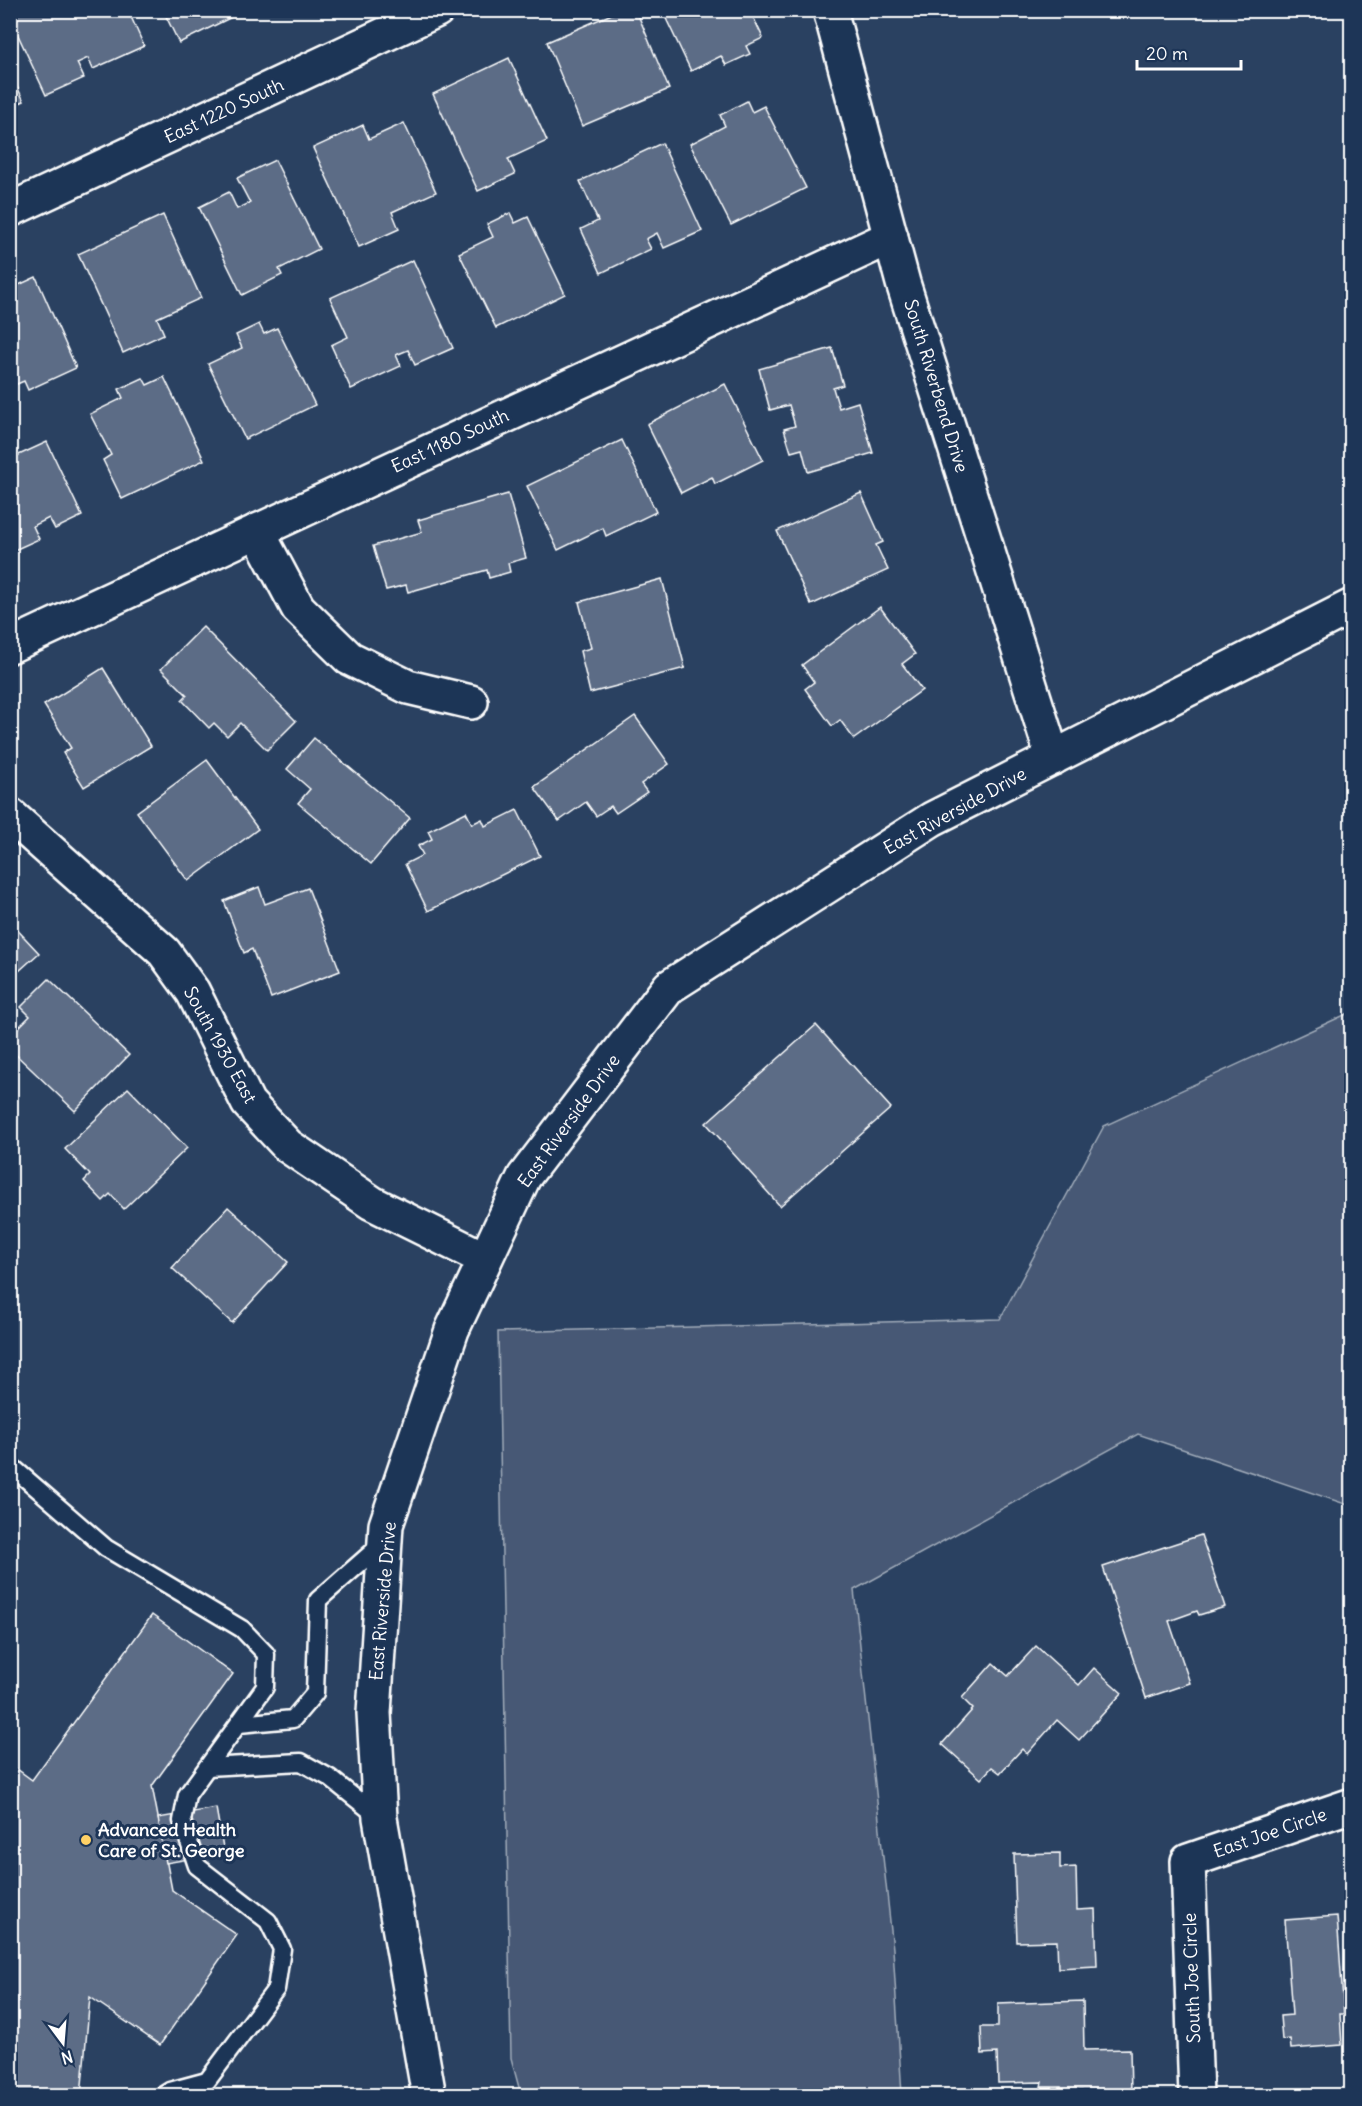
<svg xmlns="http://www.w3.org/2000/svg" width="1362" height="2106" viewBox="0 0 1362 2106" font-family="Delius,sans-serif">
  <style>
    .green { fill: #465975; stroke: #a2acba; stroke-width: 1.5 }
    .building { fill: #5b6c86; stroke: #fff; stroke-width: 1.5 }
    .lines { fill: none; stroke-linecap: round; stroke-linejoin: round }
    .service-casing { stroke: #fff; stroke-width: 21 }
    .minor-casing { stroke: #fff; stroke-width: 38 }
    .primary-casing { stroke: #fff; stroke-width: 38 }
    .service { stroke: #1d3557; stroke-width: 16 }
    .minor { stroke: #1d3557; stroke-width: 33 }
    .primary { stroke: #1d3557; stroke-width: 33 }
    .poi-dot { fill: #ffd166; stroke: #1d3557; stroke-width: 2 }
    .labels { text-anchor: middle; stroke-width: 6; stroke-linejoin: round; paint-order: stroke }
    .street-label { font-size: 18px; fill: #fff; stroke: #1d3557 }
    .poi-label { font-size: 18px; font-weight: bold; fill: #fff; stroke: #1d3557; text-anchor: start }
  </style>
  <rect width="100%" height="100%" fill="#2a4161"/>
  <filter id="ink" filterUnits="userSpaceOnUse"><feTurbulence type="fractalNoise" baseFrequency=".0167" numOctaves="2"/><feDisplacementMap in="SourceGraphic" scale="12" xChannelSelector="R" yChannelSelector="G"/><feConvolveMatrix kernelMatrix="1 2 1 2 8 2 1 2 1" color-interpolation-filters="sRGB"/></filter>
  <g filter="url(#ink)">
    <polygon class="green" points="1351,1012 1351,1506 1138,1434 854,1590 893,1949 902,2095 521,2095 511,2058 498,1332 1000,1319 1104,1126"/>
    <g class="building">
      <polygon points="10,10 128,10 144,46 93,69 88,58 77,63 84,78 46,95 10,18"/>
      <polygon points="163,10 246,10 179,43"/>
      <polygon points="621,10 636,10 669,89 582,126 547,42"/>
      <polygon points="662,10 750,10 763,38 746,46 750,54 726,65 721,56 691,71"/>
      <polygon points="509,58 547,141 508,159 515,174 478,191 433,94"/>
      <polygon points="10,72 24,101 10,107"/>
      <polygon points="747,101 752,112 764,106 806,188 731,225 690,144 725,126 720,115"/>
      <polygon points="404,123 436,192 392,212 399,229 359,247 313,148 363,125 369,139"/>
      <polygon points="662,143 702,231 664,248 657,233 646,239 651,249 601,273 581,229 598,221 580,181"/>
      <polygon points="275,160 319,249 279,269 282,275 242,295 199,207 229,192 237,209 250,203 237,178"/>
      <polygon points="510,213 515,223 528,217 565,294 496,328 459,253 493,237 487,224"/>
      <polygon points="163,215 201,298 157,318 164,334 123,353 78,254"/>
      <polygon points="413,260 453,348 415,365 408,350 396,355 401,366 351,389 331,345 348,337 330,298"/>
      <polygon points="36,277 76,368 28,390 24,381 10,387 10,289"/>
      <polygon points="259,324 264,334 277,328 315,405 245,439 208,364 242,348 236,335"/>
      <polygon points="832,348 843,385 833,388 839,408 858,402 873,453 808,472 802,449 791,452 784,429 795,426 789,405 770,410 759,369"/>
      <polygon points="164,377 204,460 122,499 103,460 111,455 90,414 123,398 119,389 143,378 147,385"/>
      <polygon points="725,384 763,460 715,484 712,477 681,493 647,424"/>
      <polygon points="622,440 656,512 606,536 603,528 558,550 527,486"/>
      <polygon points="47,442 82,516 55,529 49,518 33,526 39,539 10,552 10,459"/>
      <polygon points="861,493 883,542 876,545 888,570 811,605 777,531"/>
      <polygon points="508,494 526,558 508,563 510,572 489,578 487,570 408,592 406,585 386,590 373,546 422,532 418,520"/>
      <polygon points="662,579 685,668 590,693 580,651 591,648 579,602"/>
      <polygon points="880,607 915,654 902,664 922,690 854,739 840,720 832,726 805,689 814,682 802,665"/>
      <polygon points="203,627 296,721 267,750 240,723 227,736 214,723 209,728 182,700 187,695 161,669"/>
      <polygon points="103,668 151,746 84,787 63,753 71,748 44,705"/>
      <polygon points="635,716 669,764 641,784 647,792 616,813 611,806 596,816 586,802 559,821 534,787"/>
      <polygon points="314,738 410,818 371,864 298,803 310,789 287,769"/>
      <polygon points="207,760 258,829 188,881 137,812"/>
      <polygon points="517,810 540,856 428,911 405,864 423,855 418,846 432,839 428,831 466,812 472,824 482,819 485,826"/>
      <polygon points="259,887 265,904 308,888 340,971 271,998 252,949 244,953 224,901"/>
      <polygon points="10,922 39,953 10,979"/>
      <polygon points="49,979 129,1055 75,1111 10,1049 10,1036 30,1016 21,1007"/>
      <polygon points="816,1025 891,1108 780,1206 706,1123"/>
      <polygon points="128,1088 187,1148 124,1209 110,1194 103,1201 84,1181 90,1175 65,1149"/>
      <polygon points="228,1207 288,1262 232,1323 172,1268"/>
      <polygon points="1201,1535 1225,1607 1199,1615 1197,1611 1169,1621 1190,1683 1146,1698 1103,1567"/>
      <polygon points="152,1615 233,1674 152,1786 172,1890 237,1935 160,2045 90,1997 81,2096 10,2096 10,1764 32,1780"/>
      <polygon points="1036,1646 1079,1685 1094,1668 1122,1693 1079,1740 1057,1720 1027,1754 1022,1749 1000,1773 992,1767 981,1779 942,1744 973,1709 962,1698 993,1663 1008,1676"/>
      <polygon points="216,1808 224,1853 166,1863 158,1818"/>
      <polygon points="1060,1853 1060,1868 1076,1867 1077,1910 1095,1909 1097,1966 1058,1968 1057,1941 1017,1942 1014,1854"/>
      <polygon points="1337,1916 1344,2014 1340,2014 1342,2045 1291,2049 1290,2039 1282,2040 1280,2016 1292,2015 1285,1920"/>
      <polygon points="1083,2001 1084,2050 1130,2049 1131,2093 1082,2094 1082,2091 1061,2091 1061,2087 1041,2087 1042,2082 998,2083 997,2053 982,2054 981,2027 998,2027 998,2004"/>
    </g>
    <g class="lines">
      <g class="service-casing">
        <g id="service">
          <polyline points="10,1465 106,1548 242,1629 266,1654 265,1687 187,1795 182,1821 197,1866 268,1921 282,1949 276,1989 207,2081 170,2091 162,2096"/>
          <polyline points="239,1724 293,1719 315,1693 318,1600 384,1542"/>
          <polyline points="207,1767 301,1762 330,1778 380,1818"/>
        </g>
      </g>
      <g class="minor-casing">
        <g id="minor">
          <polyline points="830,10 903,283 1053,758"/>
          <polyline points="10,210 437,10"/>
          <polyline points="257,531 298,608 349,658 408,687 471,702"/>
          <polyline points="10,646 891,237"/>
          <polyline points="10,815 164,952 193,992 248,1103 288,1146 372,1203 485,1259"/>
          <polyline points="1196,2096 1188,1861 1352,1805"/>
        </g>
      </g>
      <g class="primary-casing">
        <polyline id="primary" points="429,2096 380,1818 374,1713 386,1525 452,1330 524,1177 669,987 932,819 1352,606"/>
      </g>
      <use href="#service" class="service"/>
      <use href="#minor" class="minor"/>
      <use href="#primary" class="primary"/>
    </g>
  </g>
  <circle class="poi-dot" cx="86" cy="1840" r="6"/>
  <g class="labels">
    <g class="street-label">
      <text transform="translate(224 111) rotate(-25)" y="6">East 1220 South</text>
      <text transform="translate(936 386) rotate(73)" y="6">South Riverbend Drive</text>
      <text transform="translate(450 441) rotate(-25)" y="6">East 1180 South</text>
      <text transform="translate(955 811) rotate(-29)" y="6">East Riverside Drive</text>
      <text transform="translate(220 1045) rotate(61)" y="6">South 1930 East</text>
      <text transform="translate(569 1121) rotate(-54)" y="6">East Riverside Drive</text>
      <text transform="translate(383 1601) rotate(-85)" y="6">East Riverside Drive</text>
      <text transform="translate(1270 1833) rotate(-19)" y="6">East Joe Circle</text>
      <text transform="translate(1192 1978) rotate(-92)" y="6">South Joe Circle</text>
    </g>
    <g class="poi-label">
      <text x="98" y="1836">Advanced Health<tspan x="98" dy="21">Care of St. George</tspan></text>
    </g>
  </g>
  <rect width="1362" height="2106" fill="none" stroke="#1d3557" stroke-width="36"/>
  <rect x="18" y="18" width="1326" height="2070" fill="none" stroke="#fff" stroke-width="2" filter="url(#ink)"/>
  <g transform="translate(63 2043) rotate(164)" stroke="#1d3557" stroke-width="4.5" paint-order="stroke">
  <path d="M0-4.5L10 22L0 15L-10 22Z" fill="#ffffff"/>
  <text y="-9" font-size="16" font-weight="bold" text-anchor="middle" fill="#ffffff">N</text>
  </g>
  <path d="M1137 60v9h104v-9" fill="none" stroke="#ffffff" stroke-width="3"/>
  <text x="1146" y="60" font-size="18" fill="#ffffff" stroke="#1d3557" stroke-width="4.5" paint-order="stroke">20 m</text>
</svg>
